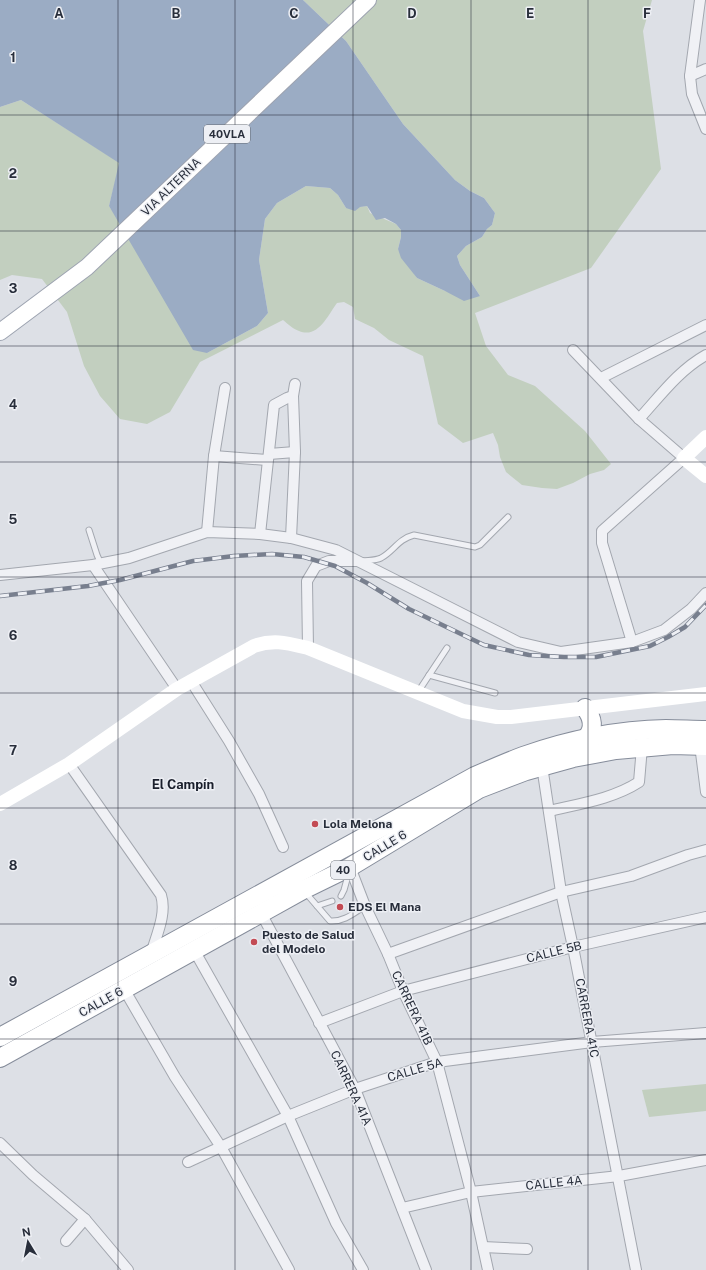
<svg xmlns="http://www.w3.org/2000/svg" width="706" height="1270" viewBox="0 0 706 1270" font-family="'Public Sans',sans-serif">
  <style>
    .green { fill: #c2cfbf }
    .water { fill: #9bacc4 }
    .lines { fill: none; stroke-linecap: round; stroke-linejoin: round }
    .lane-casing { stroke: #a3a7af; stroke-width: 7 }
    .street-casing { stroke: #a3a7af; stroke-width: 12 }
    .primary-casing { stroke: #9ea4b1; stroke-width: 18 }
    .highway-casing { stroke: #868d9b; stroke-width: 20 }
    .lane { stroke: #f0f1f5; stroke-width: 5 }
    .street { stroke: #f0f1f5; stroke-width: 10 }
    .secondary { stroke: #fff; stroke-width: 14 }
    .primary { stroke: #fff; stroke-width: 16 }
    .highway { stroke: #fff; stroke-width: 18 }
    .rail-casing { stroke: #787f8e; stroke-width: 4.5 }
    .rail { stroke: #edeff4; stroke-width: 3; stroke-dasharray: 9; stroke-linecap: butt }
    .grid { fill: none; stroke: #282e3b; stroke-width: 1; stroke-opacity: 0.55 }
    .poi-dot { fill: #c34b54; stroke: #edeff4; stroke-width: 1.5 }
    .labels { text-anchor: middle; stroke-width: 3; stroke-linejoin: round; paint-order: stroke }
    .shield { fill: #edeff4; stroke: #636872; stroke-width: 1 }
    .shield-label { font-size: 11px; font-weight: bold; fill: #282e3b }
    .street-label { font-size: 12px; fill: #282e3b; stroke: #edeff4 }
    .poi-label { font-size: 12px; font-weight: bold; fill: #282e3b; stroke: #edeff4; text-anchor: start }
    .neighbourhood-label { font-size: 13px; font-weight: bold; fill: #1a1f2c; stroke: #edeff4 }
    .grid-label { font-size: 13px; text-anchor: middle; font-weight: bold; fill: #282e3b; stroke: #edeff4; stroke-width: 3; stroke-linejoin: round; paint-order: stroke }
  </style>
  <rect width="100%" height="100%" fill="#dde0e6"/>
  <g class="green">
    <path d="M303,0H652L643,31L661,169L591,268L475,313L486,346L508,375L535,386L585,431L611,464L604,470L590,474L573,483L557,489L542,488L522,485L506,472L500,457L498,445L493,433L463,443L438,424L423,356L389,340L374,328L355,319L353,307L344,302L337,303C328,315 318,339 299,331C293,329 288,324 283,320L200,362L170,412L147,424L120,419L100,396L84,366L67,312L42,279L12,275L0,280V107L21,100L120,163L109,206L207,353L257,326L268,313L259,260L265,219L277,203L306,186L330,188L338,195L346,208L367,206L370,213L396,224L401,230V237L398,249L417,278L445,291L480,296L460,265L457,256L466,246L482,237L487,229L492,225L495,213L484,198L470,191L455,180L403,124L346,41Z"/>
    <polygon points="706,1084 706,1111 649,1117 642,1090"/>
  </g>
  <polygon class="water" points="0,0 303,0 346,41 403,124 455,180 470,191 484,198 495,213 492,225 487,229 482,237 466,246 457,256 460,265 480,296 464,301 445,291 417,278 401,258 398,249 401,237 401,230 396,224 385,218 376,220 367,206 360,207 355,211 346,208 338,195 330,188 306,186 277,203 265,219 259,260 268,313 257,326 207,353 193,350 109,206 119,163 21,100 0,107"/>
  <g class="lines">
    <g class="lane-casing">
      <g id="lane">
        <polyline points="89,530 97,555 101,564"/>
        <path d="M362,561C368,560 375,561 381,558C394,551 398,539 414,535L475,547L480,545L508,517"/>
        <polyline points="429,675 495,693"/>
        <polyline points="418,692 447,648"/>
        <path d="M305,892L330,921C344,922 354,913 365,906"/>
        <polyline points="341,896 344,890 349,872"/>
        <polyline points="317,906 332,901"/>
      </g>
    </g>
    <g class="street-casing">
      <g id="street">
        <polyline points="700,0 690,76 692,94 706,129"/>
        <polyline points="690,76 706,69"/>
        <polyline points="573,350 639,419 684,458 602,531 602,543 632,642"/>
        <polyline points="601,378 706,325"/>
        <path d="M639,419C660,396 679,370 706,355"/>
        <polyline points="269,454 295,452"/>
        <polyline points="214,456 267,460"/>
        <polyline points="207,532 214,456 225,388"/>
        <polyline points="260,534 274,405 287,398 293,396"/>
        <polyline points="291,538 295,452 293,396 295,384"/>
        <polyline points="93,565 177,689"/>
        <polyline points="0,575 93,565 129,558 207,532 260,534 291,538 336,550 518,642 561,652 632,642 664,630 691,609 706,593"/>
        <polyline points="308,648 307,581 316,566 329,561 356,561"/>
        <polyline points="191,681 229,741 259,794 283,847"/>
        <polyline points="700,745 706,792"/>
        <path d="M69,764L161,895C167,914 156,936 151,954"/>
        <polyline points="542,766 561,892 573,947 636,1270"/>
        <path d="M549,811C578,804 613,799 639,782L642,747"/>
        <polyline points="350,867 365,906 388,954 403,991 437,1062 471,1192 488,1270"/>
        <polyline points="261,913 355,1089 426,1270"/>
        <polyline points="194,950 288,1116 336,1223 363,1270"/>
        <polyline points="388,954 561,892 631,876 688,855 706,850"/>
        <polyline points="124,989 175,1077 221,1147 289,1270"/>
        <polyline points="319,1023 403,991 573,947 706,917"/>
        <polyline points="0,1143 33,1175 85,1219 128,1270"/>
        <polyline points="188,1162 288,1116 355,1089 437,1062 592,1042 706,1033"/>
        <polyline points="402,1208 471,1192 619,1176 706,1160"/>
        <polyline points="66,1241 85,1219"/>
        <polyline points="483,1247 527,1249"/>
      </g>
    </g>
    <g class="primary-casing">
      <polyline id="primary" points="0,332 87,267 368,0"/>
    </g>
    <g class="highway-casing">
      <g id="highway">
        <path d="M585,708C593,718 595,729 586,738"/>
        <path d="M0,1037L475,776C491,769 507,762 523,756C568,740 618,730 666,729C680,729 693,730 706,730"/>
        <polyline points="0,1058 303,890 350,867 479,789 526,771 573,758 616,750 673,745 706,746"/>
      </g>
    </g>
    <use href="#lane" class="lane"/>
    <use href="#street" class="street"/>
    <g class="secondary">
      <polyline points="706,437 684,458 706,476"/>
      <path d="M0,804L69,764L177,689L254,646C274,639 287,643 308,648L463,711L497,717H511L706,694"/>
    </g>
    <use href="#primary" class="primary"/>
    <use href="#highway" class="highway"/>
    <g class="rail-casing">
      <polyline id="rail" points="0,596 88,586 120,580 193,561 234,556 272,554 304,557 335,566 367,583 409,609 484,645 529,655 564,657 596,657 650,646 668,637 685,627 706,605"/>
    </g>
    <use href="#rail" class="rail"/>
  </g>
  <path class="grid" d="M118,0V1270M235,0V1270M353,0V1270M471,0V1270M588,0V1270M0,115H706M0,231H706M0,346H706M0,462H706M0,577H706M0,693H706M0,808H706M0,924H706M0,1039H706M0,1155H706"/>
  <g class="poi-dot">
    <circle cx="315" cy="824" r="4"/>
    <circle cx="340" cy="907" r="4"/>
    <circle cx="254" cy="942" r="4"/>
  </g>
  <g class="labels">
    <g class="shield">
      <rect x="204" y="125" width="46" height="18" rx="3"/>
      <rect x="331" y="861" width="24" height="18" rx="3"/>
    </g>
    <g class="shield-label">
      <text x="227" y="138">40VLA</text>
      <text x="343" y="874">40</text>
    </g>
    <g class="street-label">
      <text transform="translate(171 187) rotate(-44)" y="4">VIA ALTERNA</text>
      <text transform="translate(385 846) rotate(-31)" y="4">CALLE 6</text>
      <text transform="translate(554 952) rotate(-14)" y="4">CALLE 5B</text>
      <text transform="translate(101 1002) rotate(-29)" y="4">CALLE 6</text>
      <text transform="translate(412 1008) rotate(65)" y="4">CARRERA 41B</text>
      <text transform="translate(587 1018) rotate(79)" y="4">CARRERA 41C</text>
      <text transform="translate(415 1070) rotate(-16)" y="4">CALLE 5A</text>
      <text transform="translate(351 1088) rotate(65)" y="4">CARRERA 41A</text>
      <text transform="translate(554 1183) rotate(-6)" y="4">CALLE 4A</text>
    </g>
    <g class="poi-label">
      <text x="323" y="828">Lola Melona</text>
      <text x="348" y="911">EDS El Mana</text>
      <text x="262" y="939">Puesto de Salud<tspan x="262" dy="14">del Modelo</tspan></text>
    </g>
    <g class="neighbourhood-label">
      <text x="183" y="789">El Campín</text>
    </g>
  </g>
  <g class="grid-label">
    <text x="59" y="18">A</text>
    <text x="176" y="18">B</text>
    <text x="294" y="18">C</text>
    <text x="412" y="18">D</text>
    <text x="530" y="18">E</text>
    <text x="647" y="18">F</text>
    <text x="13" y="62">1</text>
    <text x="13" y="178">2</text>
    <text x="13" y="293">3</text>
    <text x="13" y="409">4</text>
    <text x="13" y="524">5</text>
    <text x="13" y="640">6</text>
    <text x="13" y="755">7</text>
    <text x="13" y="870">8</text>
    <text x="13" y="986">9</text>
  </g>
  <g transform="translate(28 1242) rotate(350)" stroke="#edeff4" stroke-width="3" paint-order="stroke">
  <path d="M0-3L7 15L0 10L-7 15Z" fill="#282e3b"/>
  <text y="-6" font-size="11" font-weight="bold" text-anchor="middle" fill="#282e3b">N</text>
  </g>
</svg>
